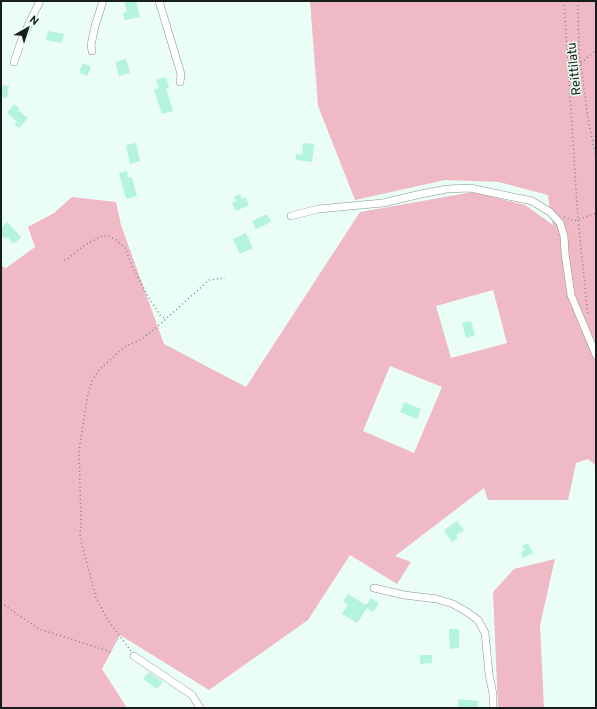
<svg xmlns="http://www.w3.org/2000/svg" width="597" height="709" viewBox="0 0 597 709" font-family="Overpass,sans-serif">
  <style>
    .green { fill: #efbac6; fill-rule: evenodd }
    .building { fill: #b4f3de }
    .lines { fill: none; stroke-linecap: round; stroke-linejoin: round }
    .street-casing { stroke: #869690; stroke-width: 8 }
    .path { stroke: #7b8783; stroke-width: 1.5; stroke-dasharray: 1 3; stroke-linecap: butt }
    .street { stroke: #fff; stroke-width: 7 }
    .labels { text-anchor: middle; stroke-width: 3; stroke-linejoin: round; paint-order: stroke }
    .street-label { font-size: 13px; fill: #171d1b; stroke: #ebfdf7 }
  </style>
  <rect width="100%" height="100%" fill="#ebfdf7"/>
  <g class="green">
    <path d="M310,1H596V481L595,465L588,459L576,463L568,500H488L484,488L395,556L411,562L397,584L350,555L308,620L209,690L120,635L102,669L127,708H1V266L6,268L35,247L28,227L54,213L72,197L116,202L121,225L164,344L246,387L360,212L473,192L525,205L553,225L550,212L548,195L499,182L445,180L355,200L318,106ZM493,290L507,343L451,358L436,306ZM390,366L442,387L414,453L363,431Z"/>
    <polygon points="555,559 540,625 544,708 498,708 493,592 514,569"/>
  </g>
  <g class="building">
    <polygon points="124,1 136,1 140,17 125,20 123,13 127,12"/>
    <polygon points="48,31 64,34 62,43 46,40"/>
    <polygon points="126,59 130,73 119,76 115,62"/>
    <polygon points="83,63 91,67 87,76 79,72"/>
    <polygon points="166,77 169,87 166,89 173,111 162,114 154,90 159,88 156,80"/>
    <polygon points="1,85 9,86 7,98 1,97"/>
    <polygon points="14,104 20,109 18,110 28,118 19,128 14,124 17,122 7,113"/>
    <polygon points="136,143 140,161 130,164 126,145"/>
    <polygon points="303,143 314,144 312,162 296,160 296,154 302,155"/>
    <polygon points="127,171 128,178 132,177 137,196 126,199 119,173"/>
    <polygon points="240,194 242,199 245,197 249,205 236,211 232,203 236,201 234,197"/>
    <polygon points="267,214 271,222 256,229 252,221"/>
    <polygon points="7,222 21,237 14,244 7,237 5,239 1,235 1,228"/>
    <polygon points="246,233 253,248 240,254 233,239"/>
    <polygon points="471,321 475,335 466,338 462,323"/>
    <polygon points="404,402 421,409 417,419 400,412"/>
    <polygon points="457,521 464,530 456,535 458,538 452,542 444,530"/>
    <polygon points="528,543 533,553 523,558 521,552 525,550 522,546"/>
    <polygon points="348,594 366,605 371,598 379,603 373,612 367,608 357,623 342,614 348,604 343,602"/>
    <polygon points="449,629 459,629 459,648 450,649"/>
    <polygon points="420,655 432,655 432,663 420,664"/>
    <polygon points="149,672 163,682 157,689 143,679"/>
    <polygon points="458,699 478,701 478,708 458,708"/>
  </g>
  <g class="lines">
    <g class="street-casing">
      <g id="street">
        <polyline points="159,1 162,11 181,74 180,82"/>
        <polyline points="92,51 91,45 95,26 103,1"/>
        <polyline points="14,62 23,36 40,1"/>
        <polyline points="291,216 318,209 383,203 421,194 447,189 470,188 532,201 550,212 560,223 564,236 565,253 571,295 596,355"/>
        <polyline points="374,588 404,595 437,599 453,604 467,612 478,620 485,633 489,674 493,694 493,708"/>
        <polyline points="134,656 192,695 200,708"/>
      </g>
    </g>
    <g class="path">
      <polyline points="564,1 578,219 588,316"/>
      <polyline points="578,1 579,51 588,118 596,158"/>
      <polyline points="581,63 596,50"/>
      <polyline points="564,217 574,221 596,213"/>
      <polyline points="64,260 69,258 79,249 85,245 102,236 109,236 116,240 125,248 132,266 149,298 160,315 166,319"/>
      <polyline points="1,603 39,629 111,652"/>
      <polyline points="131,651 109,622 96,598 80,537 81,520 79,451 88,393 92,381 98,371 124,347 140,340 157,327 209,280 225,278"/>
    </g>
    <use href="#street" class="street"/>
  </g>
  <g class="labels">
    <g class="street-label">
      <text transform="translate(573 69) rotate(-96)" y="5">Reittilatu</text>
    </g>
  </g>
  <rect width="597" height="709" fill="none" stroke="#171d1b" stroke-width="4"/>
  <g transform="translate(28 28) rotate(39)" stroke="#ebfdf7" stroke-width="3" paint-order="stroke">
  <path d="M0-3L7 15L0 10L-7 15Z" fill="#171d1b"/>
  <text y="-6" font-size="11" font-weight="bold" text-anchor="middle" fill="#171d1b">N</text>
  </g>
</svg>
